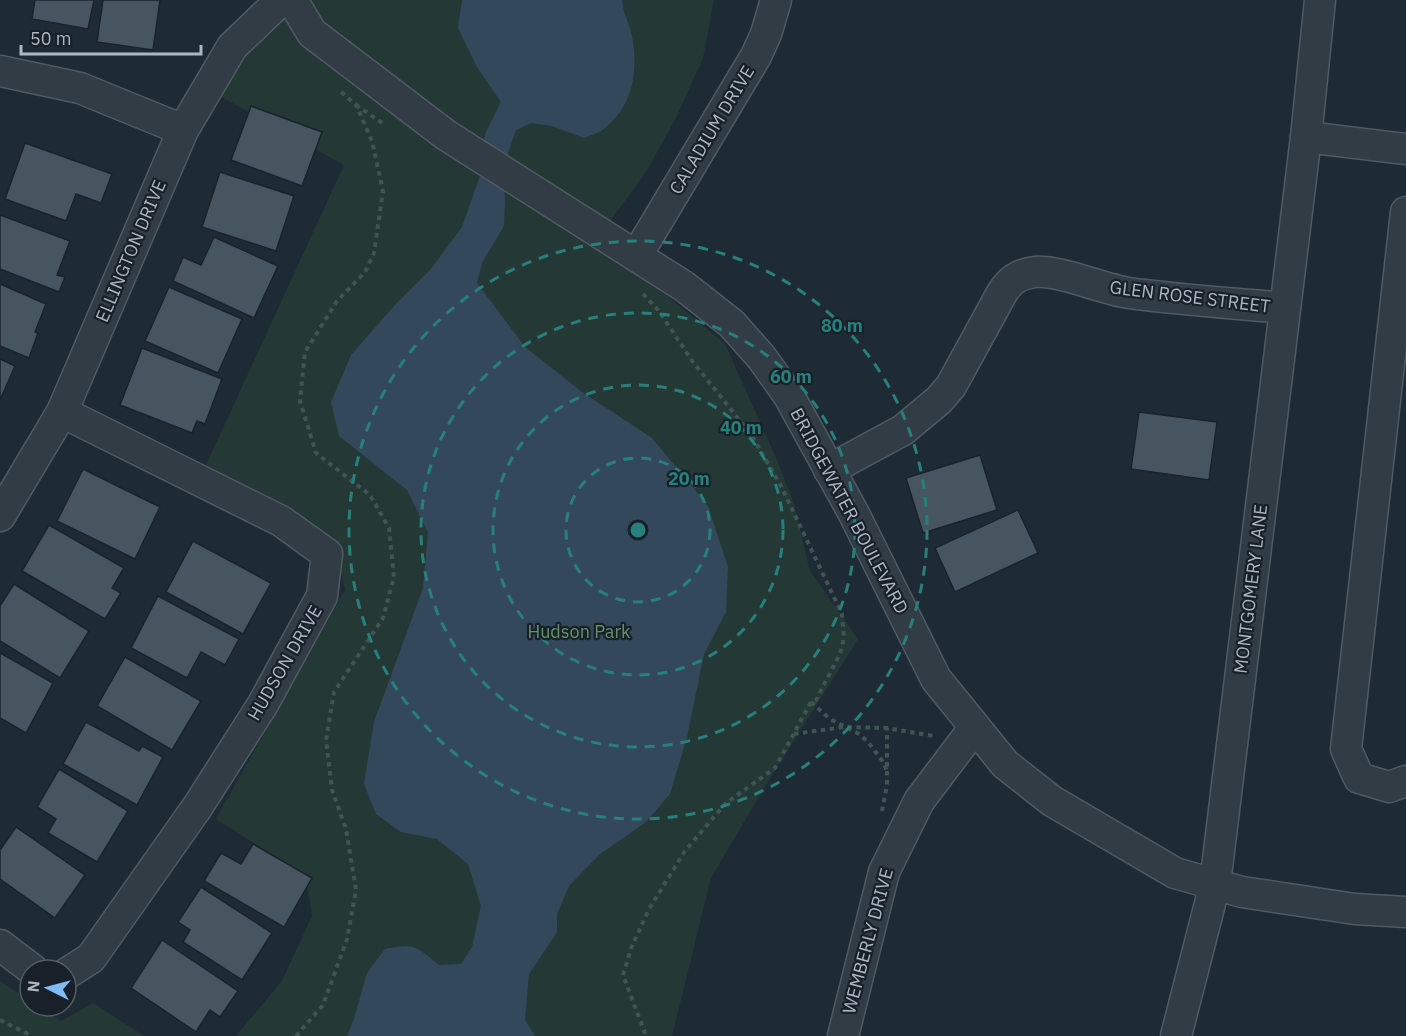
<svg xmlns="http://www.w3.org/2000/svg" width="1406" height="1036" viewBox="0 0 1406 1036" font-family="'IBM Plex Sans',sans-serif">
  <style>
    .green { fill: #243936 }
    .water { fill: #33495b }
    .building { fill: #475560; stroke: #1a232b; stroke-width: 1.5 }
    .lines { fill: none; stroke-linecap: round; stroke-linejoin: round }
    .minor-casing { stroke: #505a63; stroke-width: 33 }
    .path { stroke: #405453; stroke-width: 4; stroke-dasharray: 4.5 4.5; stroke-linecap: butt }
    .minor { stroke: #323c45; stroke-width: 30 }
    .ring { fill: none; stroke: #27807b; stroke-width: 3; stroke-dasharray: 10 8 }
    .labels { text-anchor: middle; stroke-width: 4.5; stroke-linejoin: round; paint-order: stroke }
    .street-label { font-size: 18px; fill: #acb7c2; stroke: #182129 }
    .park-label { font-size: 18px; fill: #659169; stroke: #182129 }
    .centre { fill: #27807b; stroke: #182129; stroke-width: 3 }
    .ring-label { font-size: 18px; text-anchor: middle; font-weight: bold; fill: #27807b; stroke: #182129; stroke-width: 4.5; stroke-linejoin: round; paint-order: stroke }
  </style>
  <rect width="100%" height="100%" fill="#1f2b34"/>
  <g class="green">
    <polygon points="298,0 714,0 703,58 675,120 646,172 592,246 666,295 725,344 777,460 794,504 810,571 858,639 764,788 711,878 672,1036 236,1036 282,981 312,916 306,876 216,819 345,590 336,549 309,521 201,476 344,165 218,95 260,34"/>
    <polygon points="0,981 30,1001 30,1006 38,1006 61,1021 93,1003 144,1036 0,1036"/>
  </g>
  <path class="water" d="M462,0H622C623,13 629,23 632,36C638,71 634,104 605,128C600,133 591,135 584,138L552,126L531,123L516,130L502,170L505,200L504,226L482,263L477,283L525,347L582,392L652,438L708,506L728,567L726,612L704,654L687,737L670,794L646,822L599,855L569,886L557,914V932L529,974L525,1020L535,1036H347L354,1019L367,973L385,949C414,943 416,946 439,965L461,964L472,947L481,906L468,864L437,839L401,832L376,814L364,784L374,722L423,588L428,532L407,490L339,436L331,402L351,355L394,306L431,269L462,227L480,176L485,134L501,102L477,67L458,28Z"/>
  <g class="building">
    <polygon points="35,0 94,0 88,29 32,19"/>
    <polygon points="103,0 160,0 153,50 97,42"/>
    <polygon points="251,106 322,132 302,186 231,160"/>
    <polygon points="25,143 112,174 101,203 76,194 66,221 5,199"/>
    <polygon points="220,172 294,196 276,251 202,227"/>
    <polygon points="0,215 70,241 57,275 65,277 59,292 0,269"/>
    <polygon points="214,237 278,266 254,318 173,281 183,257 201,265"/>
    <polygon points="0,284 46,304 35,332 38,333 29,358 0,346"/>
    <polygon points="169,287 242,319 218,373 145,341"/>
    <polygon points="142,348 222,379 205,424 197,421 192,433 120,405"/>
    <polygon points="0,359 15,366 0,400"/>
    <polygon points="1139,412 1217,422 1209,480 1131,469"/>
    <polygon points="980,455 997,510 923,533 906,478"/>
    <polygon points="83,469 160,507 135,559 57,521"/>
    <polygon points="1018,510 1038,553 955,592 935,548"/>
    <polygon points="49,525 124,568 112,588 121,593 105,619 22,571"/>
    <polygon points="193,541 271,583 243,634 166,592"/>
    <polygon points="14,584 89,631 60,678 0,641 0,606"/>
    <polygon points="158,596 239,639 225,665 201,652 187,678 131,648"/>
    <polygon points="0,653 53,683 26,733 0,718"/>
    <polygon points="125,657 201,701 172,750 97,706"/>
    <polygon points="86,722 139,751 142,746 163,757 137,805 63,764"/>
    <polygon points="59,769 128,811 97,862 48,833 56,819 37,807"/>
    <polygon points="16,827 85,875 55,918 0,879 0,850"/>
    <polygon points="253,844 312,878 284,927 204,881 221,853 241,864"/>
    <polygon points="201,887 272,933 242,980 183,942 190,930 178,922"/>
    <polygon points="162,940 238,991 220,1017 210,1010 196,1032 131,988"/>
  </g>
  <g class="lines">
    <g class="minor-casing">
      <g id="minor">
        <polyline points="292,0 312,33 446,135 685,287 732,324 762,358 789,396 854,514 936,679 1005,764 1052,801 1175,873 1242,892 1355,909 1406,912"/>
        <polyline points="0,71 80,88 183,130"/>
        <polyline points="1306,137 1406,149"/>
        <polyline points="1406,212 1346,749 1359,778 1389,787 1406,781"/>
        <polyline points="637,255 756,56 766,34 776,0"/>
        <polyline points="62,412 281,521 327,554 322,596 263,704 198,806 91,958 66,974"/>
        <path d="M829,470L903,430L939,400L951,386L1002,293C1010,280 1019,274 1035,272C1060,270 1102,289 1129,293C1180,300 1233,303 1285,308"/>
        <polyline points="0,516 62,412 183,130 232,47 281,0"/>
        <polyline points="0,945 33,970"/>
        <polyline points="843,1036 884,872 919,801 975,727"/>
        <polyline points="1176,1036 1215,884 1306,137 1320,0"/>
      </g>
    </g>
    <g class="path">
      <polyline points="356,105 385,125"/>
      <polyline points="643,294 658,310 693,362 752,436 782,488 842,614 844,638 840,654 816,700 811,702 775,768 725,804 685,851 649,909 632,946 623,975 646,1036"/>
      <polyline points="811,702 830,719 859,734 868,742 884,763 887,772"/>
      <polyline points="794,734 844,727 887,728 934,736"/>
      <polyline points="882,811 887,785 887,728"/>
      <polyline points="0,1020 32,1036"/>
      <polyline points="296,1036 323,1005 347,939 356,890 346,829 332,790 326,740 334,692 383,618 394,577 389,528 370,495 316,453 300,401 305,352 337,301 365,272 374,253 383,191 372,141 356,105 338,89"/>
    </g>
    <use href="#minor" class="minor"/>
  </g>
  <g class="ring">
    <circle cx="638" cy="530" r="72"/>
    <circle cx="638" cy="530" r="145"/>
    <circle cx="638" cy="530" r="217"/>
    <circle cx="638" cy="530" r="289"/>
  </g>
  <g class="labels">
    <g class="street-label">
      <text transform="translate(712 130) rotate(-59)" y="6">CALADIUM DRIVE</text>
      <text transform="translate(131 251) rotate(-67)" y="6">ELLINGTON DRIVE</text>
      <text transform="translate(1190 297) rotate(7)" y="6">GLEN ROSE STREET</text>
      <text transform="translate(849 511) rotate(62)" y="6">BRIDGEWATER BOULEVARD</text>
      <text transform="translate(1251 589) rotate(-83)" y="6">MONTGOMERY LANE</text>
      <text transform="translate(285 663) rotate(-60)" y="6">HUDSON DRIVE</text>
      <text transform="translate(868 941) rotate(-75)" y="6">WEMBERLY DRIVE</text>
    </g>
    <g class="park-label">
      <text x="579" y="638">Hudson Park</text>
    </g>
  </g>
  <circle cx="638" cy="530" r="9" class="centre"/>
  <g class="ring-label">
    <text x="842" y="332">80 m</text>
    <text x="791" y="383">60 m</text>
    <text x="741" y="434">40 m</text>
    <text x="689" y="485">20 m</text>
  </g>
  <g transform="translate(48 988) rotate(276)"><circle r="28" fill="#182129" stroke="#535d66" stroke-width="1.5"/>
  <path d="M0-4.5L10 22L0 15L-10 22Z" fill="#80bcf3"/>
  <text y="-9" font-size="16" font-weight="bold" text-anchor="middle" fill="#acb7c2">N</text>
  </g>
  <path d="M21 45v9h180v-9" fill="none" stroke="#acb7c2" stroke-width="3"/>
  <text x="30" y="45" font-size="18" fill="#acb7c2" stroke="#182129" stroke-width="4.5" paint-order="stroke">50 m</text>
</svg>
